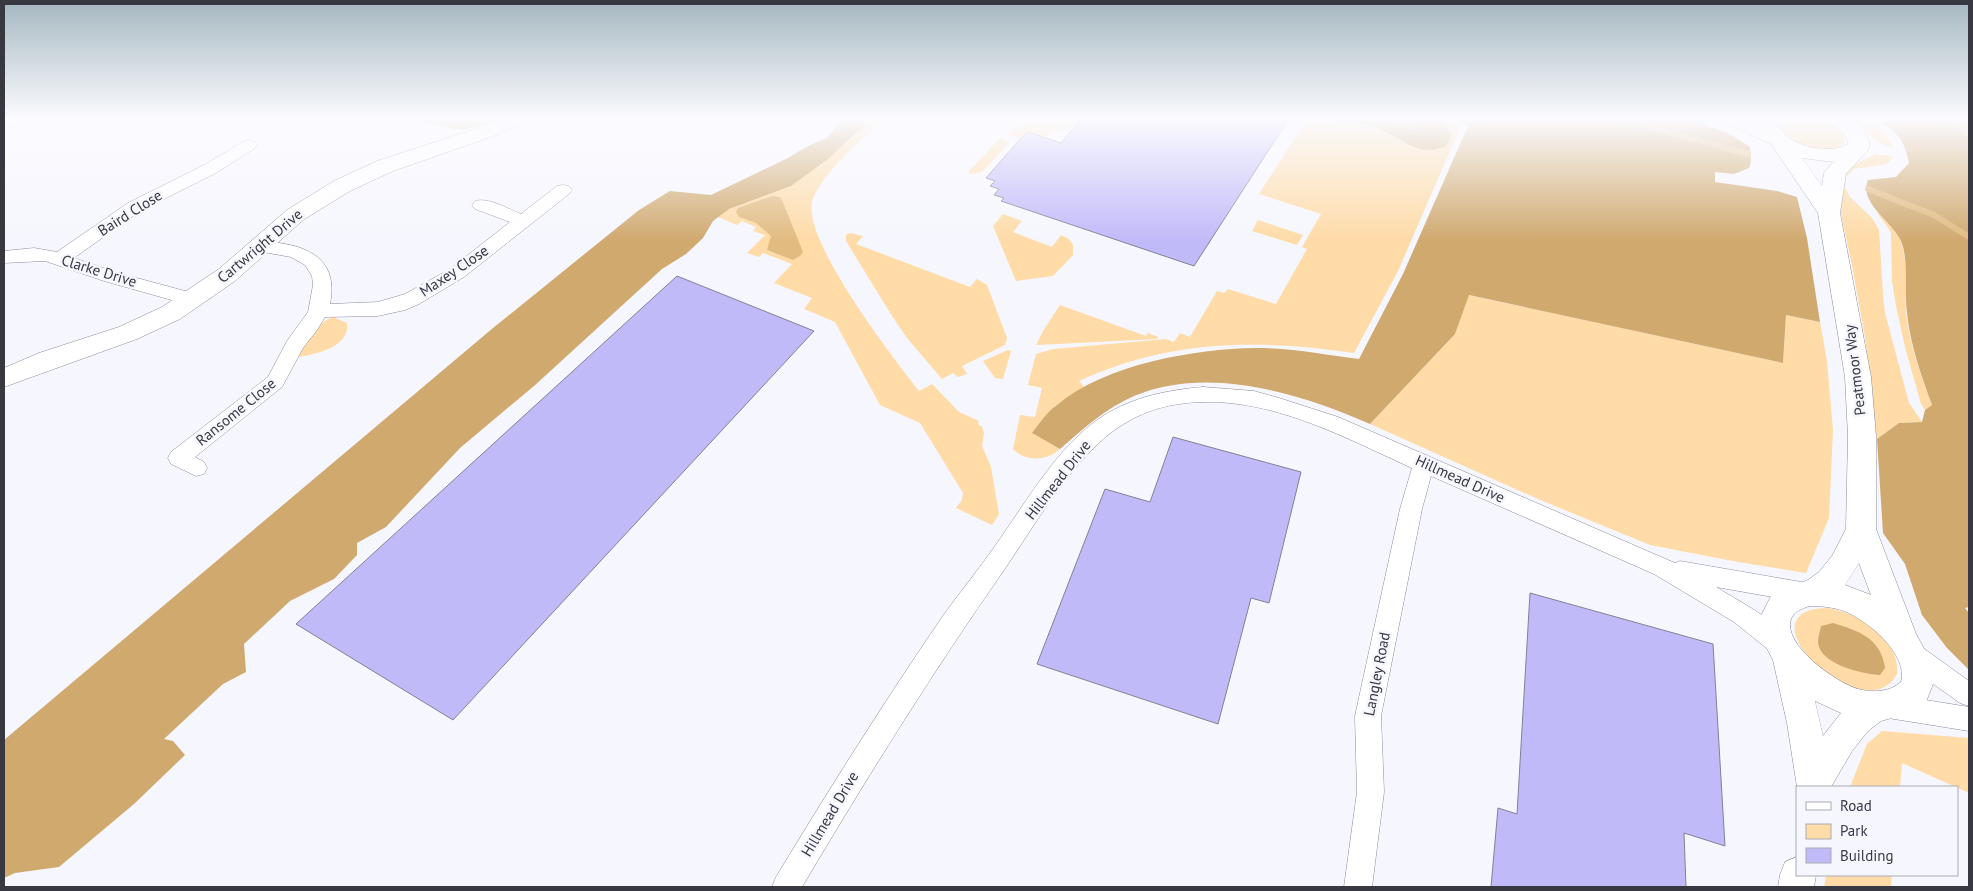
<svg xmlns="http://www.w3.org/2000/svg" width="1973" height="891" viewBox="0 0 1973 891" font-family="'PT Sans',sans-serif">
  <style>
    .green { fill: #fedba7 }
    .forest { fill: #d0a96f }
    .water { fill: #e2bb81 }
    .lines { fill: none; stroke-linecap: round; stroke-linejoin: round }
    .stream { stroke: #e2bb81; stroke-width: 6 }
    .building { fill: #c1baf9; stroke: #828193 }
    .street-casing { stroke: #8c8b9d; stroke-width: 1 }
    .secondary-casing { stroke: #8c8b9d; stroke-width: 1 }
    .street { fill: #fff; fill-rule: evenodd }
    .secondary { fill: #fff; fill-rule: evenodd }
    .labels { text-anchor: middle; stroke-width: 5; stroke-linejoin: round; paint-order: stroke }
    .street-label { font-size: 15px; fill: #383840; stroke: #f6f6fe }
  </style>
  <rect width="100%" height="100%" fill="#f6f6fe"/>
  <g class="green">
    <path d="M867,117H886C866,136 819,175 812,202C803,241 893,358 919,391L932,384L959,412L979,421L978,424L982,427L984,433L982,446L991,467L999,514L992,525L956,508L962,500L963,493L920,423L880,405L835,322L804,309L812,298L774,283L792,264L763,253L759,257L747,253L765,235L753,231L756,227L742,221L737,225L718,217L729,209L791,186L849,141L864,126Z"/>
    <polygon points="1033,117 1078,117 1067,129 1052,132 1046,138 1022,139 1006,134"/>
    <path d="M1431,117H1441L1461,126L1398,271L1354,353C1258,339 1169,339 1079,381L1084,387L1055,406L1032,433L1060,449C1047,461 1026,462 1013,449L1020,415L1035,417L1042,388L1028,385L1036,354L1053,349L1166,339L1174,342L1180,333L1190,337L1217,291L1224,293L1228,289L1276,304L1307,249L1302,247L1321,214L1259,194L1306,121L1368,125L1389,132L1405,144L1435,118Z"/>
    <path d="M1786,117C1802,117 1847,117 1845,142C1831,159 1785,144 1779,125L1782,119Z"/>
    <path d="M1849,117C1852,117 1857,116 1861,117C1874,119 1890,136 1893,148L1878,142Z"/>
    <polygon points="1000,138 1010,142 982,172 969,174 969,171"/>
    <path d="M1875,154L1893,157L1887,164L1854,169L1845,177L1844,172C1853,164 1865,160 1875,154Z"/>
    <polygon points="1840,187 1846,189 1850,197 1872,218 1879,230 1883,295 1885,313 1909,403 1922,422 1899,423 1877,439 1865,337 1851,260 1839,206"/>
    <path d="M1875,210C1885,219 1897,229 1901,242C1908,262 1905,291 1906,312C1909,344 1921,375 1932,405L1925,410L1921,404L1905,347L1896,306L1892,281L1891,232Z"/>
    <polygon points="1003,214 1022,221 1013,232 1052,247 1061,235 1069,239 1073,245 1073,255 1053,276 1016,281 993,226"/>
    <polygon points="1258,220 1303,235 1297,245 1252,231"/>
    <polygon points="850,233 863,236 856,244 970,287 977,279 987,285 1007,338 1005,345 962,366 967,374 958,377 953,373 942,379 907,338 892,316 846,241 846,235"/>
    <polygon points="1468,295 1783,363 1786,315 1820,322 1827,361 1833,430 1829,518 1806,573 1738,562 1650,545 1538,499 1370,424 1455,334"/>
    <polygon points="1060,305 1146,336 1148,333 1158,337 1157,339 1036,345 1043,331"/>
    <path d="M336,316L335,318L347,323C350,348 315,354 298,357C304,340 318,321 336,316Z"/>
    <polygon points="1008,350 1011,351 1003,379 995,378 983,361"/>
    <path d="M1827,608C1858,613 1900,637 1897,674C1865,734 1735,610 1827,608Z"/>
    <polygon points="1882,731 1969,738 1969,793 1902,763 1900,787 1850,787 1867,744"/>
    <polygon points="1826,875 1892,875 1891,887 1824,887"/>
  </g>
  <g class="forest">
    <polygon points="398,117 503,117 489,123 462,130"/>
    <polygon points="851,117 867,117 864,126 828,159 791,186 729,209 713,221 703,238 686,254 662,269 534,386 460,448 386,527 357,543 357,555 334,579 290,601 244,644 246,672 223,684 164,739 173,741 185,755 134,804 59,867 15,873 4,878 4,740 493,328 639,210 670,191 711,195 788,158 806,147 827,138 841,122"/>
    <path d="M1292,117H1366L1400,127L1418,120L1411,117C1428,117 1445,116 1451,135L1446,146C1414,160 1397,131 1368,125C1343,119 1317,125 1292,117Z"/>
    <path d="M1449,117H1686L1732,135L1750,147L1751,162L1749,168L1734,174L1715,172V182L1777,191L1797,197L1807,238L1820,322L1786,315L1783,363L1469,295L1455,334L1370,424C1298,393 1209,365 1134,396C1106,408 1083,429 1060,449L1032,433C1039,424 1047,412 1057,405C1106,364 1194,349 1256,348C1291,348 1325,355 1359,359L1403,274L1468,126Z"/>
    <path d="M1872,117H1969V607L1965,608L1969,613V670L1947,648L1922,615L1905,564L1883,533L1877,439L1899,423L1922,422L1925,410L1932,405C1921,375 1910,344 1907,313C1904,291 1909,260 1901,241C1893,222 1858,203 1868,180L1896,177L1909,163C1903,135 1896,132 1872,117Z"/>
    <path d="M1833,623C1859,631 1881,638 1885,668L1880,675C1862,674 1819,664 1818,642C1818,637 1820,631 1821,626Z"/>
  </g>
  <g class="water">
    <polygon points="1366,117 1411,117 1423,125 1420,130 1415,130 1379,122"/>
    <polygon points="772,196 780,197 782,200 803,252 800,256 793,260 767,250 771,236 756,223 739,217 736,212 738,208"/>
  </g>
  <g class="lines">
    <g class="stream">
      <polyline points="1614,117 1748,154"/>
      <polyline points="1888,117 1903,117"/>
      <polyline points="1928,117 1958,125 1969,134"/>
      <polyline points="1868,189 1934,215 1969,237"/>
    </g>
  </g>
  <g class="building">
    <polygon points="1083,117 1290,117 1194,266 1001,201 1004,198 994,195 999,189 990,186 995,181 986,178 1021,138 1028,132 1061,143"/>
    <polygon points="677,276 814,331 453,720 296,624"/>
    <polygon points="1173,437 1301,472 1269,603 1251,598 1218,724 1037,664 1105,489 1150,502"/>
    <polygon points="1530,593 1713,644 1725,846 1684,833 1686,887 1491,887 1498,808 1517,814"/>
  </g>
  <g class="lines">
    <g class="street-casing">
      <g id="street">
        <polygon points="8,117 30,117 28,120 4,129 4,119"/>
        <polygon points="249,140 255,142 257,145 255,148 216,173 140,211 74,258 118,273 200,295 202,300 200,305 193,306 104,281 45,261 4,263 4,251 34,248 57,252 128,203 204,165 243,142"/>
        <path d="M563,185L569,186L572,190L569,194L464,277L419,304L405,310L378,316L325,317L317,330L303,348L282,387L195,457L204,462L207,468L204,474L196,476L171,464L168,458L171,452L268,377L287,341L308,312L313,285L312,276L305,265L291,257L252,250L249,246L252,242C261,239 270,241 279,243C315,248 338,264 330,304L378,302L405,294L450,269L510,222L475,209L472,205L475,201C489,197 508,209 521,214L557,186Z"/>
        <path d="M1203,387L1254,391L1279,398L1338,417L1675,563L1680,561L1807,583L1815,586L1819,593L1815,600L1807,603L1716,587C1735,599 1782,623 1791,643L1788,651L1779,654L1770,651L1734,622L1654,574L1431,476L1422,509L1381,716L1384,792L1372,887H1344L1357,792L1355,716L1400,509L1412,468C1339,435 1262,392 1179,404C1150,408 1123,421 1101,441C1062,477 1034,526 1004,570C932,673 866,779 802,887H772L776,877C830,788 886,699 945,613C961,591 979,569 995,546C1025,504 1058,445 1103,416C1133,397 1168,390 1203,387Z"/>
        <polygon points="1914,645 1923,648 1969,681 1969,706 1960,703 1905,664 1902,656 1905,648"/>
        <polygon points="1888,694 1969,707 1969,731 1888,718 1879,714 1875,706 1879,698"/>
      </g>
    </g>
    <g class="secondary-casing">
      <g id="secondary">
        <polygon points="503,117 529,117 526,121 496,135 393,171 350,191 303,220 235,281 180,319 137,339 4,387 4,368 39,353 119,327 162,307 219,269 287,210 334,181 377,161 482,127"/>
        <path d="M1720,117H1747L1758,122V117H1778C1778,120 1778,125 1780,128C1789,147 1833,155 1848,144C1847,127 1830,128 1822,117H1848L1862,127L1869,141L1870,146L1867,151L1846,174L1840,213L1871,377L1876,436V529L1916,634L1933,665L1935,679L1926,702L1916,711L1881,721L1868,731L1852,751L1831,787H1797L1787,723L1773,660L1762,639L1759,620L1772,594L1808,580L1819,572L1832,556L1846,529L1848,436L1845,377L1818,213L1771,144L1723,121ZM1802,158L1833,162L1824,173L1822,186ZM1859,563L1871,595L1845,585ZM1809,606C1821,606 1833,607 1844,611C1867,620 1909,654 1901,682C1890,692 1873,693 1858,689C1837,683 1782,645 1791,619C1794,611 1802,609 1809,606ZM1815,701L1841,713L1823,736Z"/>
        <polygon points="1797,857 1797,875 1816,875 1814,887 1778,887 1780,875 1785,862"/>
      </g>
    </g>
    <use href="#street" class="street"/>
    <use href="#secondary" class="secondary"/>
  </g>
  <linearGradient id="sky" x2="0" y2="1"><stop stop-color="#a5b7bf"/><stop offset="0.49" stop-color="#fbfbff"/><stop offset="1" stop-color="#fbfbff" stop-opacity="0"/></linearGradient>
  <rect width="1973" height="241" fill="url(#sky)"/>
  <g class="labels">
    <g class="street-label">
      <text transform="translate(130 213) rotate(-32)" y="5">Baird Close</text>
      <text transform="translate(260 246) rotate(-40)" y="5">Cartwright Drive</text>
      <text transform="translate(99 271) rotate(17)" y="5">Clarke Drive</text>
      <text transform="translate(454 271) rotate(-34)" y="5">Maxey Close</text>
      <text transform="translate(1855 370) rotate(-97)" y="5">Peatmoor Way</text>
      <text transform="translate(236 412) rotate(-39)" y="5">Ransome Close</text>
      <text transform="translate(1460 479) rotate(24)" y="5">Hillmead Drive</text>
      <text transform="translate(1058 480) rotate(-52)" y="5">Hillmead Drive</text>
      <text transform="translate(1377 674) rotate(-79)" y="5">Langley Road</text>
      <text transform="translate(830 814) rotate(-59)" y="5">Hillmead Drive</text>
    </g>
  </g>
  <rect width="1973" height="891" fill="none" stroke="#383840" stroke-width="10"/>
  <rect x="1796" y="786" width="162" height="90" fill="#f6f6fe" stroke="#aaaab2"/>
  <rect x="1806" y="802" width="25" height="8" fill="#ffffff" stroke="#aaaab2"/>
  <text x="1840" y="811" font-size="15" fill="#383840">Road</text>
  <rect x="1806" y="824" width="25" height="15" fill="#fedba7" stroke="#aaaab2"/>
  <text x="1840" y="836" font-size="15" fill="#383840">Park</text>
  <rect x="1806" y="848" width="25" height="15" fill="#c1baf9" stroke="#aaaab2"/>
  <text x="1840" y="861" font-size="15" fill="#383840">Building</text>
</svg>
